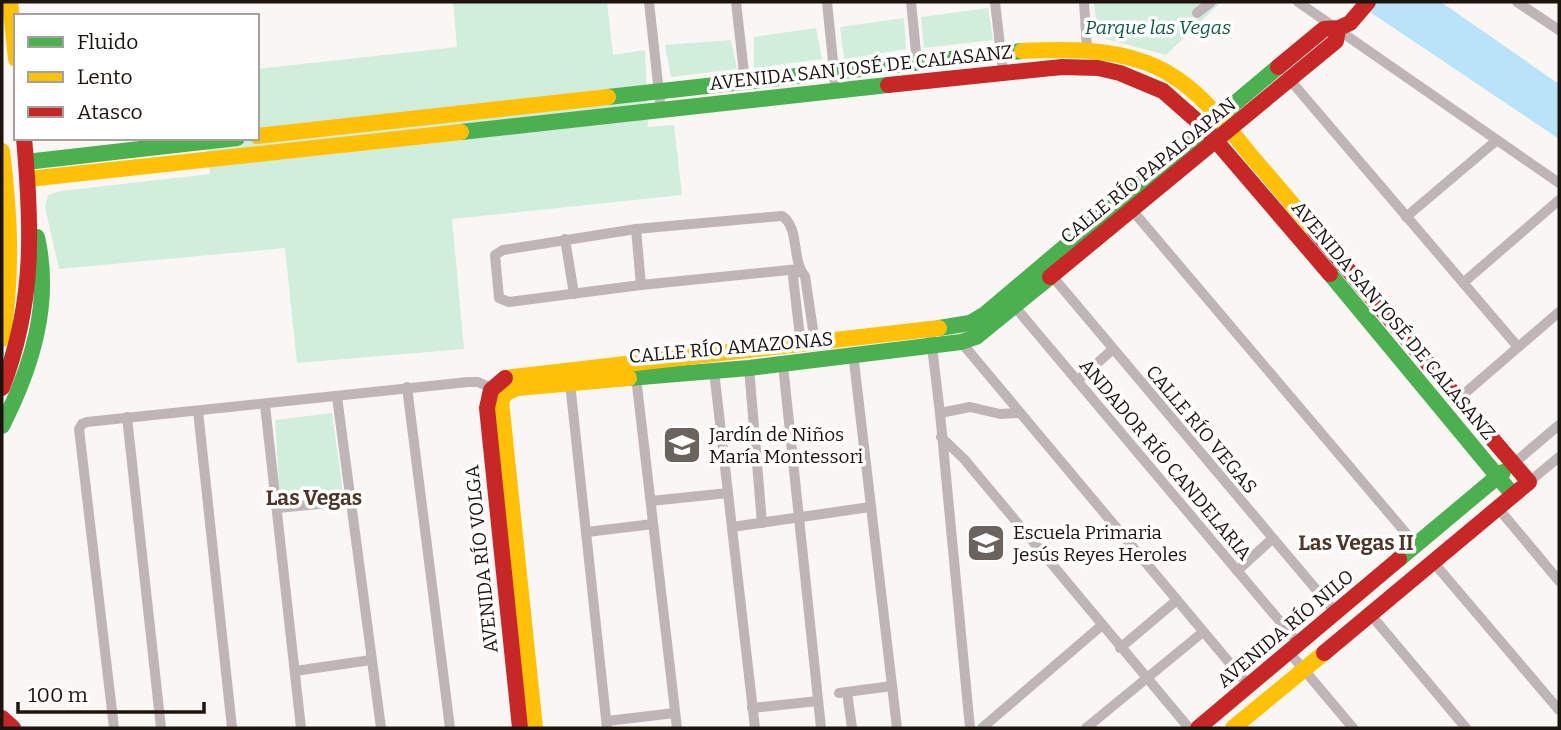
<svg xmlns="http://www.w3.org/2000/svg" width="1561" height="730" viewBox="0 0 1561 730" font-family="Bitter,serif">
  <style>
    .green { fill: #d1eddc }
    .water { fill: #b9e3f9 }
    .lines { fill: none; stroke-linecap: round; stroke-linejoin: round }
    .street { stroke: #bfb5b7; stroke-width: 10 }
    .fast { stroke: #4caf50; stroke-width: 16 }
    .slow { stroke: #ffc107; stroke-width: 16 }
    .jam { stroke: #c62828; stroke-width: 16 }
    .labels { text-anchor: middle; stroke-width: 7; stroke-linejoin: round; paint-order: stroke }
    .park-label { font-size: 19px; font-style: italic; fill: #10593c; stroke: #fff }
    .street-label { font-size: 19px; fill: #1d140e; stroke: #fff }
    .poi-label { font-size: 19px; fill: #1d140e; stroke: #fff; text-anchor: start }
    .neighbourhood-label { font-size: 21px; font-weight: bold; fill: #4c3629; stroke: #fff }
  </style>
  <rect width="100%" height="100%" fill="#f9f6f4"/>
  <g class="green">
    <polygon points="453,2 607,2 613,55 645,50 648,127 674,125 682,195 452,219 464,349 297,363 285,248 59,269 45,207 48,195 61,191 210,174 207,138 257,138 257,69 457,47"/>
    <polygon points="1094,2 1221,2 1166,55 1098,37"/>
    <polygon points="988,8 993,40 924,48 921,17"/>
    <polygon points="904,18 906,49 844,59 840,27"/>
    <polygon points="816,28 822,59 754,68 754,37"/>
    <polygon points="731,40 737,69 671,77 665,45"/>
    <polygon points="332,413 343,493 280,498 275,420"/>
  </g>
  <polygon class="water" points="1355,2 1441,2 1559,84 1559,139"/>
  <g class="lines">
    <g class="street">
      <polyline points="649,2 661,111"/>
      <polyline points="736,2 745,82"/>
      <polyline points="827,2 836,91"/>
      <polyline points="911,2 917,62"/>
      <polyline points="995,2 1003,72"/>
      <polyline points="1084,2 1087,48"/>
      <polyline points="1298,2 1559,183"/>
      <polyline points="1517,2 1559,30"/>
      <polyline points="1197,13 1211,2"/>
      <polyline points="1290,80 1518,347"/>
      <polyline points="1132,210 1416,545"/>
      <polyline points="1406,217 1497,140"/>
      <polyline points="636,229 641,285"/>
      <polyline points="565,239 574,294"/>
      <path d="M799,269L641,285L509,302L499,298L495,255L503,250L636,229L782,216C800,227 791,260 805,276L815,343"/>
      <polyline points="799,269 793,277 801,345"/>
      <polyline points="1047,270 1336,613"/>
      <polyline points="1463,283 1559,200"/>
      <polyline points="1010,301 1299,644"/>
      <polyline points="930,330 940,413 970,728"/>
      <polyline points="961,342 1249,686"/>
      <polyline points="853,353 897,728"/>
      <polyline points="783,365 821,728"/>
      <polyline points="749,368 762,523"/>
      <polyline points="714,371 755,728"/>
      <polyline points="636,377 677,728"/>
      <polyline points="1077,381 1112,350"/>
      <polyline points="570,383 607,728"/>
      <polyline points="407,387 450,728"/>
      <polyline points="337,397 381,728"/>
      <polyline points="1457,400 1559,312"/>
      <polyline points="265,405 301,728"/>
      <polyline points="198,411 232,728"/>
      <polyline points="940,413 970,407 1000,414 1020,413"/>
      <polyline points="127,417 161,728"/>
      <polyline points="941,437 964,459 1189,728"/>
      <polyline points="1513,464 1559,425"/>
      <polyline points="1529,482 1559,457"/>
      <polyline points="651,501 728,493"/>
      <polyline points="277,508 351,501"/>
      <polyline points="1498,508 1559,581"/>
      <polyline points="732,527 870,507"/>
      <polyline points="587,532 653,524"/>
      <polyline points="1434,563 1559,710"/>
      <polyline points="1237,571 1272,539"/>
      <polyline points="1371,615 1466,728"/>
      <polyline points="1120,648 1177,600"/>
      <polyline points="1289,652 1353,728"/>
      <polyline points="295,671 371,660"/>
      <polyline points="847,692 852,728"/>
      <polyline points="839,693 892,686"/>
      <polyline points="752,708 818,701"/>
      <polyline points="607,721 675,713"/>
      <polyline points="114,728 79,429 82,424 87,422 468,382 478,382 496,390"/>
      <polyline points="982,728 1101,626"/>
      <polyline points="1086,728 1203,632"/>
    </g>
    <g class="fast">
      <polyline points="608,97 1022,51"/>
      <polyline points="461,132 888,85"/>
      <polyline points="26,162 237,138"/>
      <polyline points="1330,274 1513,495"/>
      <polyline points="939,328 970,323 985,314 1278,67"/>
      <polyline points="629,378 749,368 961,342 976,337 1050,277"/>
      <path d="M2,426C32,367 52,303 37,237"/>
      <polyline points="1399,559 1503,472"/>
    </g>
    <g class="slow">
      <polyline points="10,2 16,59"/>
      <path d="M1022,51C1063,49 1105,48 1144,62C1191,78 1222,120 1252,157C1273,181 1294,206 1315,231"/>
      <polyline points="257,136 608,97"/>
      <path d="M2,151C10,215 13,276 2,339"/>
      <polyline points="28,179 461,132"/>
      <polyline points="505,378 939,328"/>
      <polyline points="535,728 501,401 506,393 517,388 629,378"/>
      <polyline points="1233,728 1324,653"/>
    </g>
    <g class="jam">
      <polyline points="1278,67 1324,29 1339,28 1350,23 1368,2"/>
      <polyline points="888,85 1062,67 1098,68 1120,73 1163,91 1205,128 1330,274"/>
      <polyline points="1315,231 1529,482 1324,653"/>
      <polyline points="1050,277 1336,41 1338,30"/>
      <polyline points="505,378 491,390 487,408 520,728"/>
      <path d="M2,388C35,302 32,228 24,138"/>
      <polyline points="2,718 13,728"/>
      <polyline points="1198,728 1399,559"/>
    </g>
  </g>
  <defs>
    <g id="school-square" transform="scale(2.0125)"><rect x="-9" y="-9" width="18" height="18" rx="4" fill="#6a635e" stroke="#fff"/><path d="M0-5L7-2L0 1L-7-2ZM-4 1L0 2.5L4 1V4Q0 6-4 4Z" fill="#fff"/></g>
  </defs>
  <g fill-rule="evenodd">
    <use href="#school-square" x="682" y="445"/>
    <use href="#school-square" x="986" y="543"/>
  </g>
  <g class="labels">
    <g class="park-label">
      <text x="1158" y="34">Parque las Vegas</text>
    </g>
    <g class="street-label">
      <text transform="translate(861 67) rotate(-6)" y="7">AVENIDA SAN JOSÉ DE CALASANZ</text>
      <text transform="translate(1148 170) rotate(-39)" y="7">CALLE RÍO PAPALOAPAN</text>
      <text transform="translate(1394 320) rotate(50)" y="7">AVENIDA SAN JOSÉ DE CALASANZ</text>
      <text transform="translate(731 347) rotate(-5)" y="7">CALLE RÍO AMAZONAS</text>
      <text transform="translate(1202 429) rotate(50)" y="7">CALLE RÍO VEGAS</text>
      <text transform="translate(1166 459) rotate(50)" y="7">ANDADOR RÍO CANDELARIA</text>
      <text transform="translate(481 559) rotate(-96)" y="7">AVENIDA RÍO VOLGA</text>
      <text transform="translate(1285 628) rotate(-40)" y="7">AVENIDA RÍO NILO</text>
    </g>
    <g class="poi-label">
      <text x="709" y="441">Jardín de Niños<tspan x="709" dy="22">María Montessori</tspan></text>
      <text x="1013" y="539">Escuela Primaria<tspan x="1013" dy="22">Jesús Reyes Heroles</tspan></text>
    </g>
    <g class="neighbourhood-label">
      <text x="314" y="505">Las Vegas</text>
      <text x="1356" y="550">Las Vegas II</text>
    </g>
  </g>
  <rect width="1561" height="730" fill="none" stroke="#1d140e" stroke-width="7"/>
  <rect x="14" y="14" width="245" height="126" fill="#ffffff" stroke="#a5a19f" stroke-width="2"/>
  <rect x="28" y="37" width="35" height="10" fill="#4caf50" stroke="#a5a19f" stroke-width="2"/>
  <text x="77" y="49" font-size="21" fill="#1d140e">Fluido</text>
  <rect x="28" y="72" width="35" height="10" fill="#ffc107" stroke="#a5a19f" stroke-width="2"/>
  <text x="77" y="84" font-size="21" fill="#1d140e">Lento</text>
  <rect x="28" y="107" width="35" height="10" fill="#c62828" stroke="#a5a19f" stroke-width="2"/>
  <text x="77" y="119" font-size="21" fill="#1d140e">Atasco</text>
  <path d="M18 702v10h186v-10" fill="none" stroke="#1d140e" stroke-width="3.5"/>
  <text x="28" y="702" font-size="21" fill="#1d140e" stroke="#ffffff" stroke-width="5" paint-order="stroke">100 m</text>
</svg>
